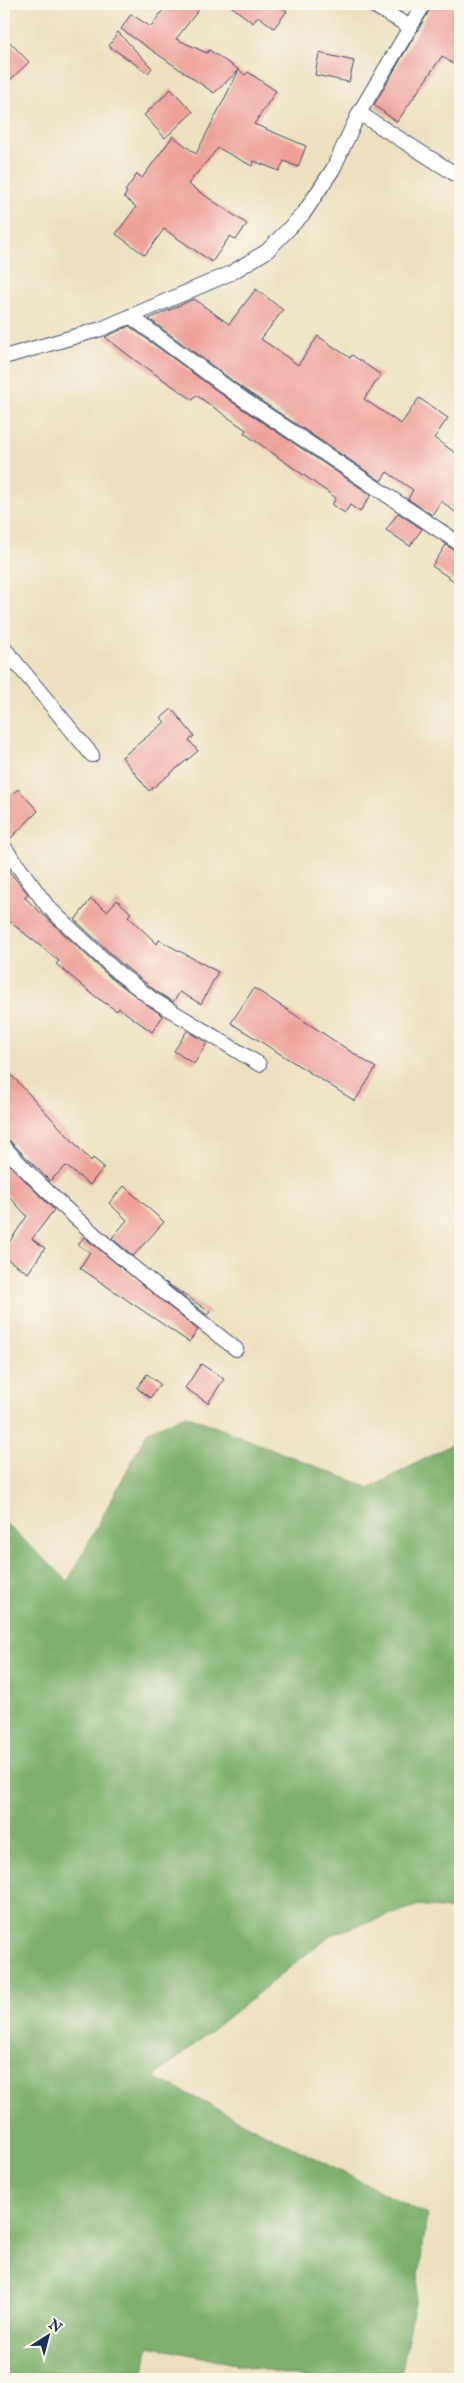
<svg xmlns="http://www.w3.org/2000/svg" width="464" height="2383" viewBox="0 0 464 2383" font-family="'IM FELL English',serif">
  <style>
    .forest { fill: #7db06c; stroke: #4c7065 }
    .building { fill: #ed9f98 }
    .lines { fill: none; stroke-linecap: round; stroke-linejoin: round }
    .minor-casing { stroke: #3a4a6c; stroke-width: 16 }
    .minor { stroke: #fff; stroke-width: 14 }
  </style>
  <rect width="100%" height="100%" fill="#fbf7ec"/>
  <filter id="ink" filterUnits="userSpaceOnUse"><feTurbulence type="fractalNoise" baseFrequency=".02" numOctaves="2"/><feDisplacementMap in="SourceGraphic" scale="10" xChannelSelector="R" yChannelSelector="G"/><feConvolveMatrix kernelMatrix="1 2 1 2 8 2 1 2 1" color-interpolation-filters="sRGB"/></filter>
  <filter id="wash" filterUnits="userSpaceOnUse"><feTurbulence type="fractalNoise" baseFrequency=".0096" numOctaves="4" result="noise"/><feDisplacementMap in="SourceGraphic" scale="20" xChannelSelector="R" yChannelSelector="G"/><feGaussianBlur stdDeviation="1.12" result="paint"/><feColorMatrix in="noise" values="0 0 0 0 0 0 0 0 0 0 0 0 0 0 0 0 0 1.4 0 .05"/><feComposite in="paint" operator="in"/></filter>
  <g filter="url(#wash)">
    <rect width="100%" height="100%" fill="#ece0be"/>
    <polygon class="forest" points="186,1415 370,1488 460,1440 460,1911 419,1905 330,1935 154,2077 427,2215 416,2297 400,2379 309,2379 148,2346 143,2379 4,2379 4,1522 68,1581 148,1431"/>
    <g id="blocks">
      <g class="building">
        <polygon points="167,4 203,4 176,39 207,53 209,50 239,70 214,93 121,29 131,14 151,27"/>
        <polygon points="228,4 278,4 287,11 274,28 258,16 253,23"/>
        <polygon points="433,4 460,4 460,69 442,56 397,122 374,105"/>
        <polygon points="118,32 152,68 148,73 109,46"/>
        <polygon points="4,36 29,62 4,86"/>
        <polygon points="319,53 354,61 349,82 315,75"/>
        <polygon points="239,70 245,75 248,72 276,91 254,124 306,146 298,167 284,161 279,171 254,161 252,166 218,148 188,184 247,224 236,240 230,236 212,262 164,229 145,255 116,234 136,207 124,197 127,192 125,191 137,174 142,178 173,136 196,154"/>
        <polygon points="171,89 193,112 165,138 144,115"/>
        <polygon points="256,289 283,310 261,339 298,365 318,336 350,358 352,355 381,375 364,399 401,424 419,398 448,418 434,438 460,456 460,516 441,501 432,515 408,499 413,490 387,472 381,481 245,390 149,319 194,299 229,324"/>
        <polygon points="129,326 235,404 371,495 360,512 350,505 345,513 332,505 336,498 244,433 246,430 196,395 193,400 136,361 105,337"/>
        <polygon points="398,513 422,529 410,546 386,530"/>
        <polygon points="446,545 460,553 460,585 432,566"/>
        <polygon points="172,709 194,736 189,740 198,751 149,791 122,757 165,722 161,718"/>
        <polygon points="18,789 38,811 9,840 4,838 4,802"/>
        <polygon points="4,865 28,894 24,897 111,978 163,1016 152,1032 119,1008 117,1011 96,997 56,964 59,961 4,917"/>
        <polygon points="91,899 107,911 117,900 131,913 128,916 157,944 159,940 218,972 201,1004 180,992 173,1002 157,992 122,964 75,920"/>
        <polygon points="254,988 376,1068 355,1101 231,1023"/>
        <polygon points="187,1031 207,1043 194,1064 174,1051"/>
        <polygon points="4,1067 91,1161 93,1158 104,1167 90,1185 66,1166 50,1181 10,1141 4,1138"/>
        <polygon points="4,1159 54,1210 32,1239 45,1248 28,1273 4,1257 4,1250 27,1216 4,1191"/>
        <polygon points="124,1186 164,1222 133,1256 112,1238 127,1220 109,1203"/>
        <polygon points="84,1237 198,1330 189,1342 80,1268 90,1252 78,1245"/>
        <polygon points="165,1282 210,1312 207,1315 180,1294"/>
        <polygon points="201,1364 224,1379 208,1403 185,1388"/>
        <polygon points="147,1374 160,1384 150,1398 137,1388"/>
      </g>
    </g>
  </g>
  <g filter="url(#ink)">
    <use href="#blocks" fill-opacity="0" stroke="#3a4a6c" stroke-width="1"/>
    <g class="lines">
      <g class="minor-casing">
        <g id="minor">
          <polyline points="371,4 409,26"/>
          <polyline points="359,113 460,177"/>
          <polyline points="130,316 240,397 460,544"/>
          <polyline points="4,357 101,329 231,273 267,251 304,213 333,169 359,113 424,4"/>
          <polyline points="4,648 92,755"/>
          <polyline points="4,847 48,907 116,971 152,999 259,1064"/>
          <path d="M4,1147C74,1223 154,1285 236,1349"/>
        </g>
      </g>
      <use href="#minor" class="minor"/>
    </g>
  </g>
  <rect width="464" height="2383" fill="none" stroke="#fbf7ec" stroke-width="20"/>
  <g transform="translate(48 2336) rotate(36)" stroke="#fbf7ec" stroke-width="4" paint-order="stroke">
  <path d="M0-4L9 19L0 12L-9 19Z" fill="#1b2f5e"/>
  <text y="-8" font-size="14" font-weight="bold" text-anchor="middle" fill="#1b2f5e">N</text>
  </g>
</svg>
